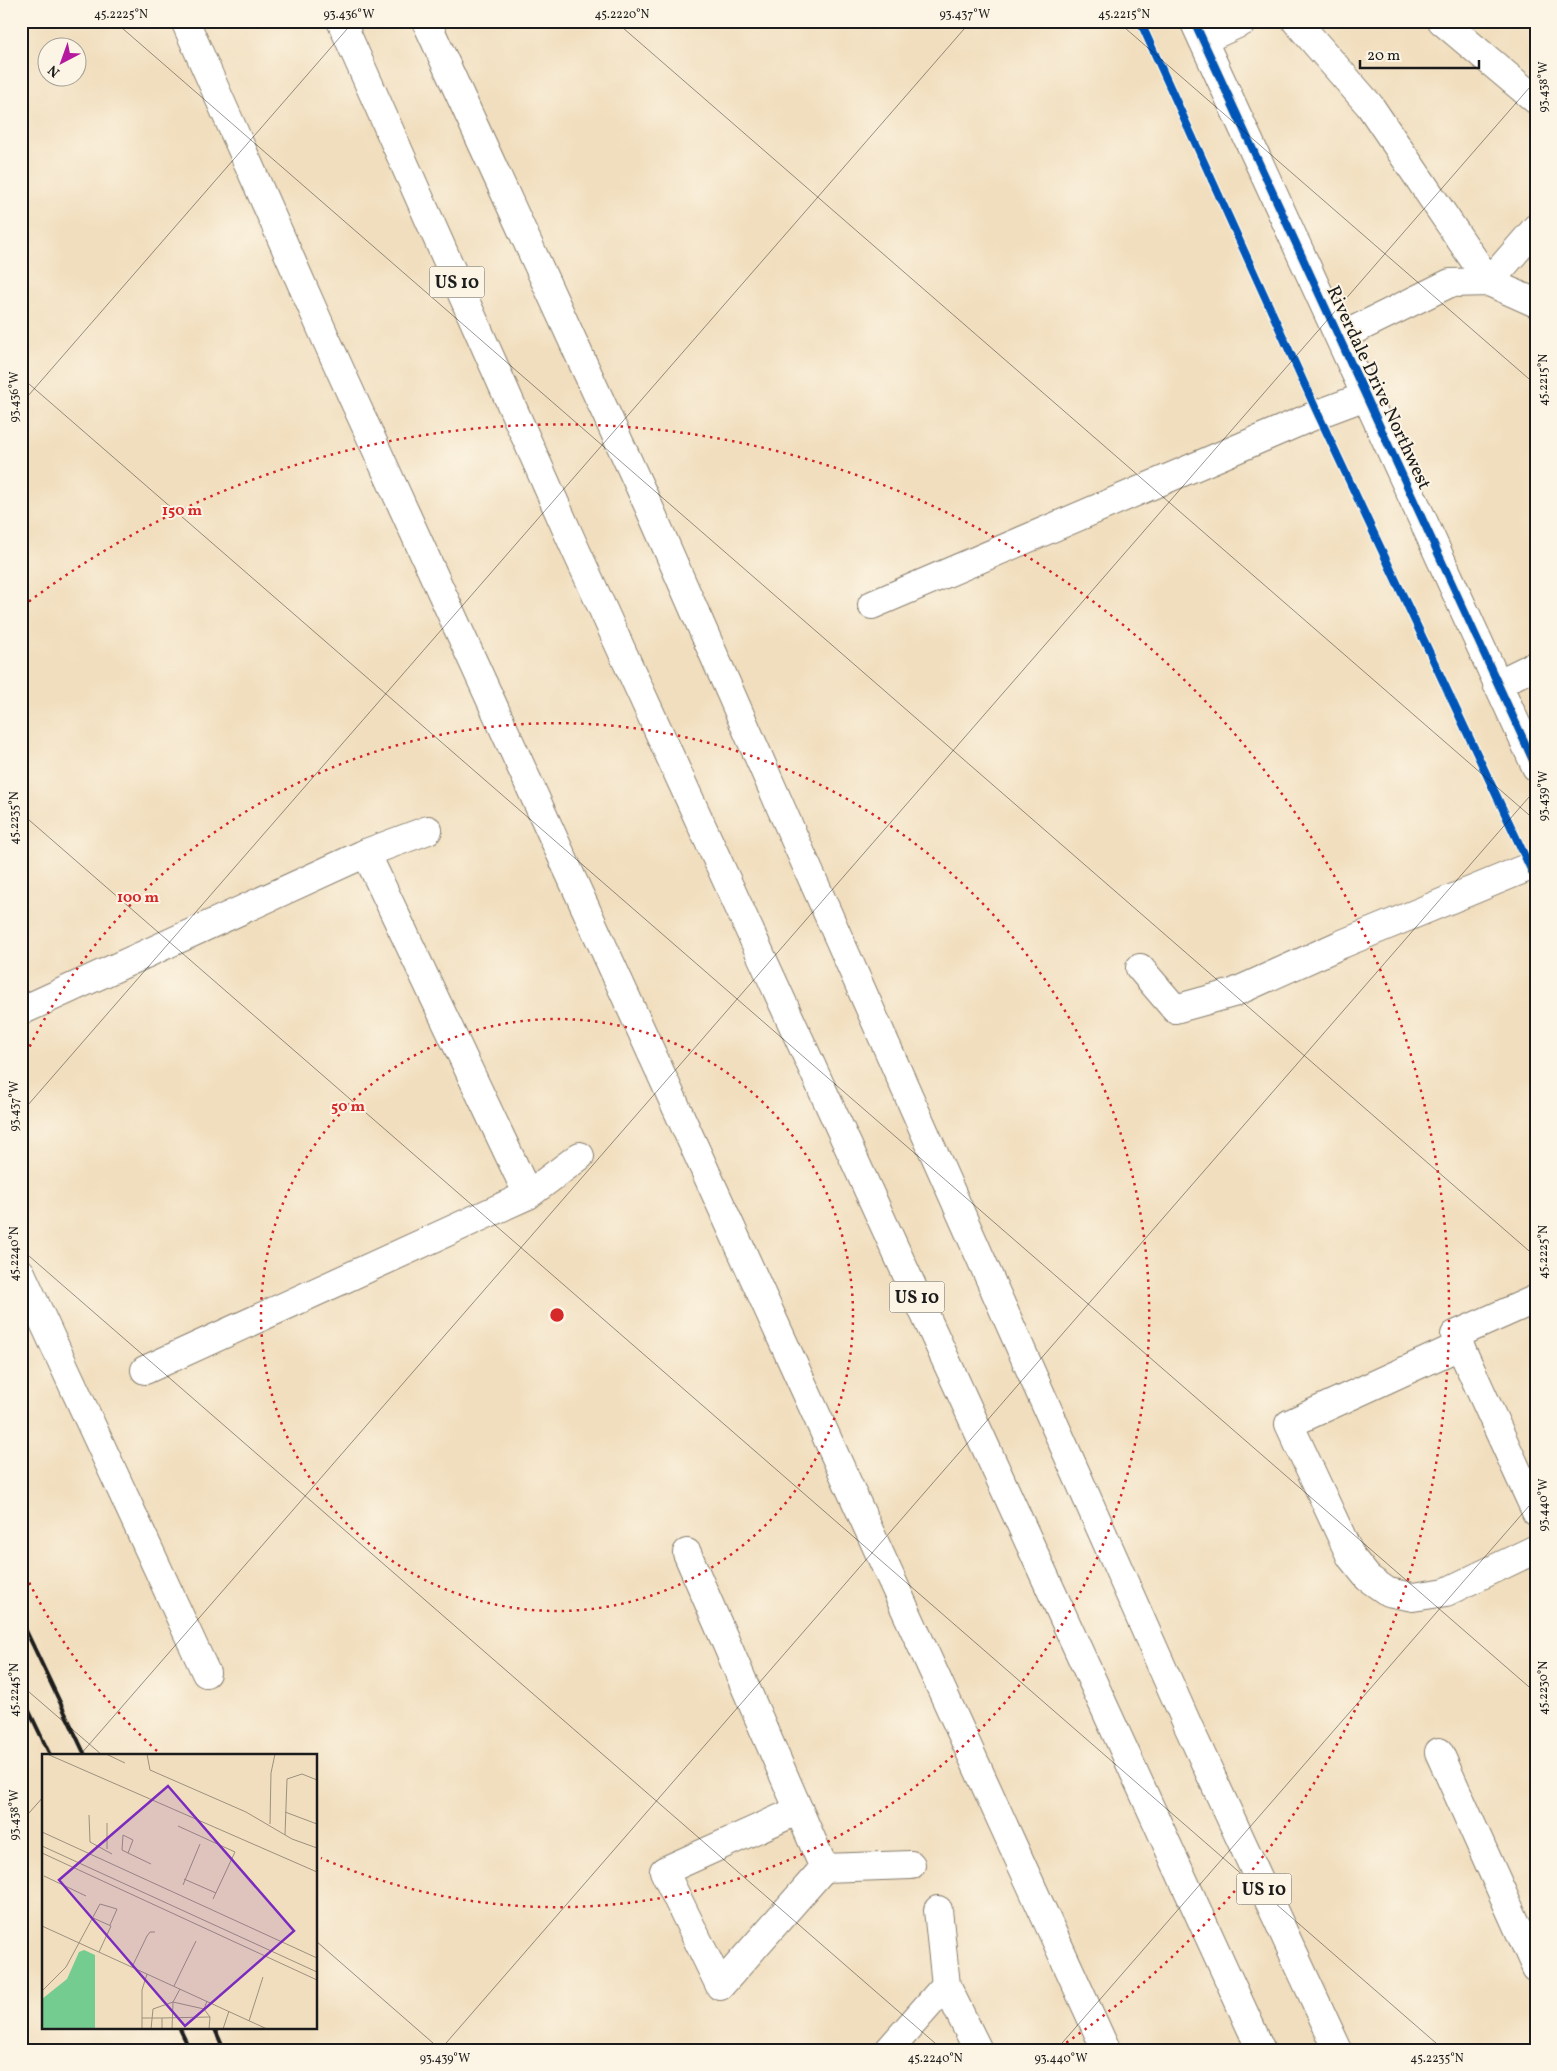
<svg xmlns="http://www.w3.org/2000/svg" width="1557" height="2071" viewBox="0 0 1557 2071" font-family="Vollkorn,serif">
  <style>
    .lines { fill: none; stroke-linecap: round; stroke-linejoin: round }
    .minor-casing { stroke: #867d6d; stroke-width: 30 }
    .highway-casing { stroke: #867d6d; stroke-width: 30 }
    .minor { stroke: #fff; stroke-width: 28 }
    .highway { stroke: #fff; stroke-width: 28 }
    .rail { stroke: #1c1c1c; stroke-width: 4 }
    .cycleway-casing { stroke: #fcf5e5; stroke-width: 11 }
    .cycleway { stroke: #0057b8; stroke-width: 8 }
    .ticks { fill: none; stroke: #1c1c1c; stroke-width: 1; stroke-opacity: 0.45 }
    .ring { fill: none; stroke: #d62828; stroke-width: 2.5; stroke-dasharray: 2.5 5 }
    .labels { text-anchor: middle; stroke-width: 4; stroke-linejoin: round; paint-order: stroke }
    .shield { fill: #fcf5e5; stroke: #5f5d58; stroke-width: 1 }
    .shield-label { font-size: 18px; font-weight: bold; fill: #1c1c1c }
    .street-label { font-size: 19px; fill: #1c1c1c; stroke: #fcf5e5 }
    .inset-road { fill: none; stroke: #9c907d; stroke-width: 1 }
    .view { fill: #7b2cbf; fill-opacity: 0.15; stroke: #7b2cbf; stroke-width: 2.5 }
    .inset-edge { fill: none; stroke: #1c1c1c; stroke-width: 2.5 }
    .centre { fill: #d62828; stroke: #fcf5e5; stroke-width: 2.5 }
    .ring-label { font-size: 15px; text-anchor: middle; font-weight: bold; fill: #d62828; stroke: #fcf5e5; stroke-width: 4; stroke-linejoin: round; paint-order: stroke }
    .neatline { fill: none; stroke: #1c1c1c; stroke-width: 2 }
    .ticks-label { font-size: 12px; text-anchor: middle; fill: #1c1c1c }
  </style>
  <rect width="100%" height="100%" fill="#fcf5e5"/>
  <filter id="ink" filterUnits="userSpaceOnUse"><feTurbulence type="fractalNoise" baseFrequency=".02" numOctaves="2"/><feDisplacementMap in="SourceGraphic" scale="10" xChannelSelector="R" yChannelSelector="G"/><feConvolveMatrix kernelMatrix="1 2 1 2 8 2 1 2 1" color-interpolation-filters="sRGB"/></filter>
  <filter id="wash" filterUnits="userSpaceOnUse"><feTurbulence type="fractalNoise" baseFrequency=".0096" numOctaves="4" result="noise"/><feDisplacementMap in="SourceGraphic" scale="20" xChannelSelector="R" yChannelSelector="G"/><feGaussianBlur stdDeviation="1.12" result="paint"/><feColorMatrix in="noise" values="0 0 0 0 0 0 0 0 0 0 0 0 0 0 0 0 0 1.4 0 .05"/><feComposite in="paint" operator="in"/></filter>
  <g filter="url(#wash)">
    <rect width="100%" height="100%" fill="#f1debe"/>
  </g>
  <g filter="url(#ink)">
    <g class="lines">
      <g class="minor-casing">
        <g id="minor">
          <polyline points="185,21 326,339 1106,2050"/>
          <polyline points="1194,21 1536,767"/>
          <polyline points="1296,21 1370,106 1489,282 1536,228"/>
          <polyline points="1442,21 1536,100"/>
          <polyline points="1203,40 1244,21"/>
          <polyline points="1340,337 1450,283 1489,282 1536,303"/>
          <polyline points="872,605 1318,414 1366,396"/>
          <polyline points="1497,684 1536,665"/>
          <polyline points="366,853 528,1195"/>
          <polyline points="1140,968 1175,1009 1233,993 1342,944 1536,864"/>
          <polyline points="21,1011 366,853 428,830"/>
          <polyline points="21,1273 206,1673"/>
          <polyline points="1536,1299 1455,1335 1536,1512"/>
          <polyline points="1459,1346 1289,1424 1351,1557 1368,1578 1388,1592 1413,1597 1446,1592 1536,1549"/>
          <polyline points="145,1370 528,1195 580,1156"/>
          <polyline points="687,1553 824,1868 720,1986 664,1871 799,1810"/>
          <polyline points="1439,1752 1536,1968"/>
          <polyline points="824,1868 911,1865"/>
          <polyline points="938,1910 946,1985 978,2050"/>
          <polyline points="889,2050 946,1985"/>
        </g>
      </g>
      <g class="highway-casing">
        <g id="highway">
          <polyline points="341,21 573,544 1261,2050"/>
          <polyline points="426,21 648,505 788,824 1189,1728 1338,2050"/>
        </g>
      </g>
      <use href="#minor" class="minor"/>
      <use href="#highway" class="highway"/>
      <g class="rail">
        <polyline points="21,1620 85,1755"/>
        <polyline points="21,1694 50,1755"/>
        <polyline points="179,2027 190,2050"/>
        <polyline points="214,2027 224,2050"/>
      </g>
      <g class="cycleway-casing">
        <g id="cycleway">
          <polyline points="1140,21 1318,414 1536,880"/>
          <polyline points="1194,21 1536,767"/>
        </g>
      </g>
      <use href="#cycleway" class="cycleway"/>
    </g>
  </g>
  <path class="ticks" d="M114,21L1536,1257M615,21L1536,821M1117,21L1536,385M21,377L1536,1693M21,404L354,21M21,813L1444,2050M21,1113L971,21M21,1249L943,2050M21,1685L102,1755M80,1755L1536,80M21,1822L44,1796M316,1941L441,2050M440,2050L1536,789M1056,2050L1536,1498"/>
  <g class="ring">
    <circle cx="557" cy="1315" r="296"/>
    <path d="M157 1751A592 592 0 0 1 23 1570M23 1060A592 592 0 1 1 321 1858"/>
    <path d="M23 606A888 888 0 1 1 1060 2047"/>
  </g>
  <g class="labels">
    <g class="shield">
      <rect x="429.5" y="266.5" width="55" height="31" rx="4"/>
      <rect x="889.5" y="1281.5" width="55" height="31" rx="4"/>
      <rect x="1236.5" y="1873.5" width="55" height="31" rx="4"/>
    </g>
    <g class="shield-label">
      <text x="457" y="288">US 10</text>
      <text x="917" y="1303">US 10</text>
      <text x="1264" y="1895">US 10</text>
    </g>
    <g class="street-label">
      <text transform="translate(1380 387) rotate(65)" y="7">Riverdale Drive Northwest</text>
    </g>
  </g>
  <g transform="translate(42 1754)">
    <rect width="275" height="275" fill="#f1debe"/>
    <path d="M42,196L53,201V275H0V245L25,225L37,198Z" fill="#75cc91"/>
    <path class="inset-road" d="M5,0L275,118M64,0L83,9M105,0L108,16L204,58L250,85L275,94M243,58L275,70M47,61L48,88L70,100M228,70L229,19L233,0M136,72L193,98L171,145M0,78L275,204M243,81L245,25L260,20L275,26M0,92L275,218M65,95V69M0,99L275,226M86,99L91,86L81,81L80,96L86,99L109,110M2,122L44,142M142,125L174,139M141,131L158,90M49,163L69,172L57,198M0,172L225,275M90,213L105,182L108,178H113M132,232L154,187M0,237L24,213L58,150L75,155L68,171M165,247L162,255L168,263L167,275M100,264H120V275M120,264L168,263M207,267L221,223M100,275V236L105,220M109,275L111,255L131,248L138,235M130,275L131,248L162,255M181,275L187,257"/>
    <path class="view" d="M126,32L252,177L143,272L17,126Z"/>
    <rect width="275" height="275" class="inset-edge"/>
  </g>
  <circle cx="557" cy="1315" r="8" class="centre"/>
  <g class="ring-label">
    <text x="182" y="515">150 m</text>
    <text x="138" y="902">100 m</text>
    <text x="348" y="1111">50 m</text>
  </g>
  <rect width="1557" height="2071" fill="none" stroke="#fcf5e5" stroke-width="55"/>
  <g transform="translate(62 62) rotate(221)"><circle r="24" fill="#fcf5e5" stroke="#a29e95"/>
  <path d="M0-4L9 19L0 12L-9 19Z" fill="#b5179e"/>
  <text y="-8" font-size="14" font-weight="bold" text-anchor="middle" fill="#1c1c1c">N</text>
  </g>
  <path d="M1360 60v8h119v-8" fill="none" stroke="#1c1c1c" stroke-width="2.5"/>
  <text x="1367" y="60" font-size="15" fill="#1c1c1c" stroke="#fcf5e5" stroke-width="4" paint-order="stroke">20 m</text>
  <rect x="28" y="28" width="1502" height="2016" class="neatline"/>
  <g class="ticks-label">
    <text x="121" y="18">45.2225°N</text>
    <text x="349" y="18">93.436°W</text>
    <text x="622" y="18">45.2220°N</text>
    <text x="965" y="18">93.437°W</text>
    <text x="1124" y="18">45.2215°N</text>
    <text transform="translate(1543 87) rotate(-90)" y="4">93.438°W</text>
    <text transform="translate(1543 380) rotate(-90)" y="4">45.2215°N</text>
    <text transform="translate(14 397) rotate(-90)" y="4">93.436°W</text>
    <text transform="translate(1543 796) rotate(-90)" y="4">93.439°W</text>
    <text transform="translate(14 818) rotate(-90)" y="4">45.2235°N</text>
    <text transform="translate(14 1106) rotate(-90)" y="4">93.437°W</text>
    <text transform="translate(1543 1252) rotate(-90)" y="4">45.2225°N</text>
    <text transform="translate(14 1254) rotate(-90)" y="4">45.2240°N</text>
    <text transform="translate(1543 1505) rotate(-90)" y="4">93.440°W</text>
    <text transform="translate(1543 1688) rotate(-90)" y="4">45.2230°N</text>
    <text transform="translate(14 1690) rotate(-90)" y="4">45.2245°N</text>
    <text transform="translate(14 1815) rotate(-90)" y="4">93.438°W</text>
    <text x="445" y="2062">93.439°W</text>
    <text x="935" y="2062">45.2240°N</text>
    <text x="1061" y="2062">93.440°W</text>
    <text x="1437" y="2062">45.2235°N</text>
  </g>
</svg>
